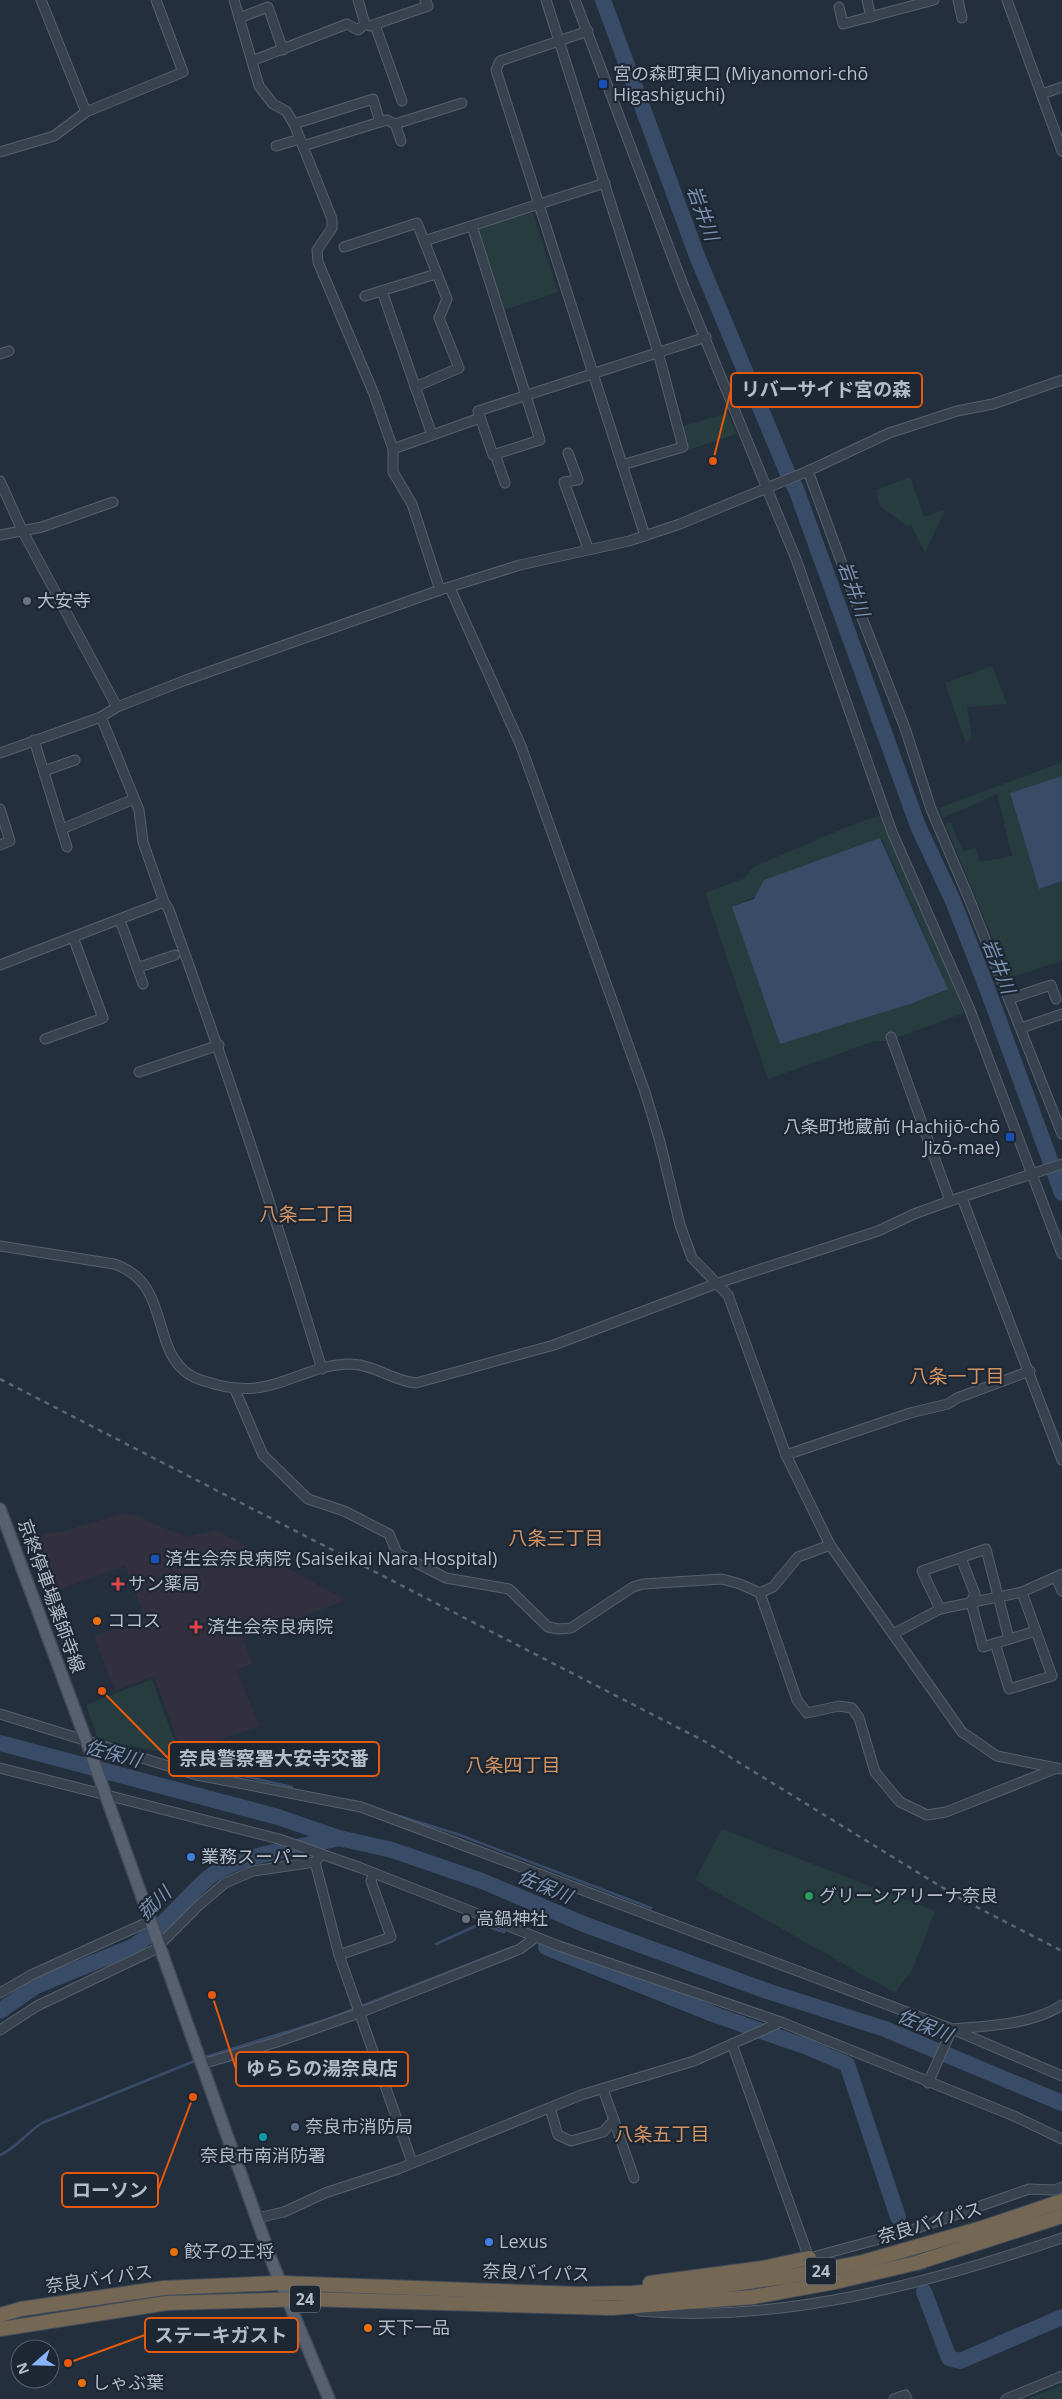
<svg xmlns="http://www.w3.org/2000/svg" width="1062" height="2399" viewBox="0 0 1062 2399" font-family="'Open Sans','Noto Sans JP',sans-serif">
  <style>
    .medical { fill: #32303f }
    .green { fill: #263c3f; fill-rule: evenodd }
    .water { fill: #394c67 }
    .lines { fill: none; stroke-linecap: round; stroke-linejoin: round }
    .stream { stroke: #394c67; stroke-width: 2.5 }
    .river { stroke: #394c67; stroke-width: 16 }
    .minor-tunnel { stroke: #3a4453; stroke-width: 9; stroke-dasharray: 9 4.5; stroke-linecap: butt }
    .minor-casing { stroke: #565f6c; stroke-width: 11 }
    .major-casing { stroke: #414a57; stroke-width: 14 }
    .highway-casing { stroke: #434c59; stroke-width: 16 }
    .minor { stroke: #38414e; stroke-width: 9 }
    .major { stroke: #56606e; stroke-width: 11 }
    .highway { stroke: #746855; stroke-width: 14 }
    .rail { stroke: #5a6575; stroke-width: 2.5; stroke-dasharray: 5 5; stroke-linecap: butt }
    .transit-dot { fill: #1a4fb4; stroke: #1d2633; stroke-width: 2 }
    .worship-dot { fill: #6b7280; stroke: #1d2633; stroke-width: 2 }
    .health-dot { fill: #e0444e; stroke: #1d2633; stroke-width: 2 }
    .food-dot { fill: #e8710a; stroke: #1d2633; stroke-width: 2 }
    .shop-dot { fill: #3f7fe0; stroke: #1d2633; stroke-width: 2 }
    .leisure-dot { fill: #2e9e5b; stroke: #1d2633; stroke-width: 2 }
    .service-dot { fill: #5c6f8a; stroke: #1d2633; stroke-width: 2 }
    .culture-dot { fill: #0f9aa8; stroke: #1d2633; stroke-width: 2 }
    .labels { text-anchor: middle; stroke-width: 4.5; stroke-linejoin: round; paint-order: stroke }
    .shield { fill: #1d2633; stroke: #878f9c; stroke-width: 1 }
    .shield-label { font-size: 16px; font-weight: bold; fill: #b4bcc9 }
    .poi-label { font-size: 18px; fill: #b4bcc9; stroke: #1d2633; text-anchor: start }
    .street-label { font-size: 18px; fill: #b4bcc9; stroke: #1d2633 }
    .water-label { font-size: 19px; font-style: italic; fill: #7c92b1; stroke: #1d2633 }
    .neighbourhood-label { font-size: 19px; fill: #d59563; stroke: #1d2633 }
    .leader { fill: none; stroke: #e8590c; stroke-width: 2 }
    .callout-dot { fill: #e8590c; stroke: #1d2633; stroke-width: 2 }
    .callout { fill: #1d2633; stroke: #e8590c; stroke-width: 2 }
    .callout-label { font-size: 19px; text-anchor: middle; font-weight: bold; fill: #b4bcc9 }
  </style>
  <rect width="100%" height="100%" fill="#242f3e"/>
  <polygon class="medical" points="121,1514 139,1515 151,1523 188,1537 216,1530 346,1600 243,1638 252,1664 236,1670 260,1726 182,1752 154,1676 115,1691 94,1636 145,1618 125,1565 48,1594 24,1536 61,1532"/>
  <g class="green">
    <polygon points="531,213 533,214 558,292 504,310 479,233 482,227"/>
    <polygon points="728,413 736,434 688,450 683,426"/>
    <polygon points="910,477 924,517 945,510 925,553 911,525 907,526 880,506 876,490"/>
    <polygon points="992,666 1007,704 967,707 972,738 966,743 945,683"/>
    <polygon points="1062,762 1062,776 1010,793 1040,889 1062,881 1062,961 1009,978 945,824 951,822 963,852 976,847 980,862 1012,856 997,794 943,818 939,808"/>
    <path d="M883,814L886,829L945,962L964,1013L888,1041H875L768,1079L705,893L745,878L753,867L847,827ZM880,838L883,841L948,989L733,907Z"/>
    <polygon points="152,1679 180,1756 98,1739 86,1705"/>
    <polygon points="722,1829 935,1911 912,1970 895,1993 695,1880"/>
    <polygon points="1062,2385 1062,2399 1028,2399"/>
  </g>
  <g class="water">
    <polygon points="1062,776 1062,881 1039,889 1010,793"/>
    <polygon points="880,838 948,989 910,1004 780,1044 732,907 754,899 764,880"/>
  </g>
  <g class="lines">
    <g class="stream">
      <polyline points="180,1761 292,1787"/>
      <polyline points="393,1814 457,1834 651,1908"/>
      <polyline points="436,1944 480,1924 504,1932"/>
      <polyline points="202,2058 328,2019 513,1947"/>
      <path d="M0,2155C17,2148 26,2133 42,2123L197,2060"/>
    </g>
    <g class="river">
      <polyline points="603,0 697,256 788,474 796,489 918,826 953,901 987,988 1062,1193"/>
      <polyline points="0,1743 278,1817 339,1838 392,1850 482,1881 586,1925 767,1991 885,2029 1062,2103"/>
      <polyline points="546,1947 713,2014 807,2047 847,2064 898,2217"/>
      <path d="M0,2011L36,1986L132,1947C162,1929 182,1901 208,1878C236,1855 303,1847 339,1838"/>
      <polyline points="924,2292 949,2358 960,2361 1062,2317"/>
    </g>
    <polyline class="minor-tunnel" points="913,2243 923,2270"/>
    <g class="minor-casing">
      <g id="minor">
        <polyline points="41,0 86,112 183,72 156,0"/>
        <polyline points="234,0 259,86 273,104 286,111 294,124 332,219 332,228 317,250 318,262 374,394 393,449 393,472 412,504 440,590"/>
        <polyline points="358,0 365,24"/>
        <polyline points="546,0 658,352 683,447 622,465"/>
        <polyline points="575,0 685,290 796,559 892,832 970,1010 1062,1254"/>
        <polyline points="867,0 871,17"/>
        <polyline points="958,0 962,18"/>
        <polyline points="1007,0 1062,151"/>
        <polyline points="839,7 843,24 934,0"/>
        <polyline points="239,18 268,7 283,50"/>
        <polyline points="375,25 402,101"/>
        <polyline points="370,26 428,6 425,0"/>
        <polyline points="588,31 500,61 496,70 645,536"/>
        <polyline points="252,61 347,24 358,30 365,24"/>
        <polyline points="1042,94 1062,87"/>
        <polyline points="380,122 387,120 395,124 462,103"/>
        <polyline points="294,124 373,99 380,122 303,146"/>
        <polyline points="395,124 401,141"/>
        <polyline points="276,146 300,139"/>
        <polyline points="0,152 54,136 86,112"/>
        <path d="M472,226L540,440L493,455L478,411C554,386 630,362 706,337"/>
        <polyline points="424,241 605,183"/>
        <polyline points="344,247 417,223 447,299 439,318 459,368 415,387"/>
        <polyline points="382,291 432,435"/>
        <polyline points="365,296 436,274"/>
        <polyline points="0,354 9,351"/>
        <polyline points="393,449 480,418"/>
        <polyline points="568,453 578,480 564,482 588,548"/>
        <polyline points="495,454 505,483"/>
        <polyline points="808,471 857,605 905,728 931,809 970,901 1062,1134"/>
        <path d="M0,481L22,530L117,707L101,717L139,810L143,842L164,902L169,910C224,1061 275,1215 322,1369"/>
        <polyline points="0,535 42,527 113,502"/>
        <polyline points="450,588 521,746 645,1092 660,1142 680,1225 692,1258 728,1295 786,1455 830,1545 962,1732 997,1756 1062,1769"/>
        <polyline points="117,707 186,680 440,590 520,565 629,541 680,524 808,471 889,433 957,411 993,404 1062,380"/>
        <polyline points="34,740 67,847"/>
        <polyline points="0,753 101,717"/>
        <polyline points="44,771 75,760"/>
        <polyline points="0,809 10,841 0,845"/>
        <polyline points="62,829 134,799"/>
        <polyline points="120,920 143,984"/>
        <polyline points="0,965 164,902"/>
        <polyline points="137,968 175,955"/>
        <polyline points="1009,999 1051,985 1056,999"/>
        <polyline points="1021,1028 1062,1014"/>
        <polyline points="891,1037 950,1201"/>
        <polyline points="45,1039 103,1018 73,937"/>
        <polyline points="139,1072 219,1045"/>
        <polyline points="962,1198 1062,1460"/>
        <path d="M0,1246L114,1264C172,1283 149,1349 190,1375C199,1381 209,1382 218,1385C274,1400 302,1364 351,1364C375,1365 393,1381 416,1383L554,1345L718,1283L878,1231L914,1214L950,1201L1062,1164"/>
        <polyline points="235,1390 263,1455 308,1499 344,1511 389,1534 397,1553 446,1578 509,1589 548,1627 559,1629 571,1628 633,1587 643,1584 722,1579 740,1584 760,1593 773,1587 798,1557 830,1545"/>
        <polyline points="786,1455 910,1413 948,1404 957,1398 1030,1371"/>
        <polyline points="961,1558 975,1594 971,1602 983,1647 1036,1631"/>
        <polyline points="1056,1578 1062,1591"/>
        <polyline points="760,1593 797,1700 807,1713 839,1706 852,1708 859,1718 875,1772 900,1802 927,1815 946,1812 1057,1768"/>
        <polyline points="940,1609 922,1571 986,1549 1009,1639"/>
        <polyline points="893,1634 940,1609 1022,1592 1062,1574"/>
        <polyline points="995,1643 1009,1689 1052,1676 1022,1592"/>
        <polyline points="0,1714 197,1775 361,1807 952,2029 1062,2076"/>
        <polyline points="0,1768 279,1839 361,1868 559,1946 781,2022 1014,2116 1062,2139"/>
        <polyline points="315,1862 339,1955 412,2162"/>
        <polyline points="339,1955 391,1937 371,1881 374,1873"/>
        <polyline points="0,1993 31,1975 150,1921"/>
        <polyline points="0,2030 37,2006 154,1950 198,1906 225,1883 253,1871 315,1862 321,1855"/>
        <polyline points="732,2044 809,2258 909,2231 1029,2189 1055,2190 1062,2187"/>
        <polyline points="202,2064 277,2042 359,2013 520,1949 536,1937"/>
        <path d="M928,2083L952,2029C987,2026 1032,2025 1062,2005"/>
        <polyline points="603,2089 634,2178"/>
        <polyline points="550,2108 558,2135 571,2141 603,2132 614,2120"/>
        <polyline points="257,2218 284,2212 325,2193 398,2169 581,2095 694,2061 781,2022"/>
        <path d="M639,2311C781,2324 929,2283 1062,2238"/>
        <polyline points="894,2399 905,2395 907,2399"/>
        <polyline points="1006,2399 1062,2376"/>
      </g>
    </g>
    <g class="major-casing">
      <polyline id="major" points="0,1509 86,1740 274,2267 329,2399"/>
    </g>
    <g class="highway-casing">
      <g id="highway">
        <polyline points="650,2283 763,2268 809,2258"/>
        <polyline points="0,2315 21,2309 164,2288 280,2283 578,2294 632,2293 712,2287 791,2276 863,2262 982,2228 1062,2201"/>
        <polyline points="0,2329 167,2303 310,2299 611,2308 753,2297 835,2282 916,2263 1062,2216"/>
      </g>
    </g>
    <use href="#minor" class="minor"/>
    <use href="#major" class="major"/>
    <use href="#highway" class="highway"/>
    <polyline class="rail" points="0,1379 704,1741 961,1899 1062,1951"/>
  </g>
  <g class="transit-dot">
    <rect x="598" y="79" width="10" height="10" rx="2.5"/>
    <rect x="1005" y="1132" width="10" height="10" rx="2.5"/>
    <rect x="150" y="1554" width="10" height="10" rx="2.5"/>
  </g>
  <g class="worship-dot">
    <circle cx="27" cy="601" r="5"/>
    <circle cx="466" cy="1919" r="5"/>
  </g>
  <g class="health-dot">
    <path d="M115.5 1576.5h5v5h5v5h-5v5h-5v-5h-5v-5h5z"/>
    <path d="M193.5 1619.5h5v5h5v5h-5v5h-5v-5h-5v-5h5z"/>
  </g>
  <g class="food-dot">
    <circle cx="97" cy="1621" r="5"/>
    <circle cx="174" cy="2252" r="5"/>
    <circle cx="368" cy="2328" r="5"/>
    <circle cx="82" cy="2383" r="5"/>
  </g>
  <g class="shop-dot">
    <circle cx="191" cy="1857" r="5"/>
    <circle cx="489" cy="2242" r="5"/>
  </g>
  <circle class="leisure-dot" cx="809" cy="1896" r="5"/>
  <circle class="service-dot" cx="295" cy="2127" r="5"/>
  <circle class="culture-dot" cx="263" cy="2137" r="5"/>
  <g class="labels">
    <g class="shield">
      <rect x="806" y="2257.5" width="30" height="27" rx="4"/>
      <rect x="290" y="2285.5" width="30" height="27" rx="4"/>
    </g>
    <g class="shield-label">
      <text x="821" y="2277">24</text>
      <text x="305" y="2305">24</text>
    </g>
    <g class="poi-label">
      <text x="613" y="80">宮の森町東口 (Miyanomori-chō<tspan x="613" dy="21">Higashiguchi)</tspan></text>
      <text x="37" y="607">大安寺</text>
      <text x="1000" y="1133" text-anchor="end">八条町地蔵前 (Hachijō-chō<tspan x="1000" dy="21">Jizō-mae)</tspan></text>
      <text x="165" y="1565">済生会奈良病院 (Saiseikai Nara Hospital)</text>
      <text x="128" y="1590">サン薬局</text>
      <text x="107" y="1627">ココス</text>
      <text x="207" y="1633">済生会奈良病院</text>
      <text x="201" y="1863">業務スーパー</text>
      <text x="819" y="1902">グリーンアリーナ奈良</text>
      <text x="476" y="1925">高鍋神社</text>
      <text x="305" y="2133">奈良市消防局</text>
      <text x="263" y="2162" text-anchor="middle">奈良市南消防署</text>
      <text x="499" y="2248">Lexus</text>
      <text x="184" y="2258">餃子の王将</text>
      <text x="378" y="2334">天下一品</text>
      <text x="92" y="2389">しゃぶ葉</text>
    </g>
    <g class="street-label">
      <text transform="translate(51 1596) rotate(70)" y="6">京終停車場薬師寺線</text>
      <text transform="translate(930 2223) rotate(-16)" y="6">奈良バイパス</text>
      <text transform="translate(536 2273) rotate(2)" y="6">奈良バイパス</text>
      <text transform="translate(99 2279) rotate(-8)" y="6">奈良バイパス</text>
    </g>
    <g class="water-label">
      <text transform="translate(703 213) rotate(70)" y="7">岩井川</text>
      <text transform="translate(854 589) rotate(70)" y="7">岩井川</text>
      <text transform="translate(999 966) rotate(68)" y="7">岩井川</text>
      <text transform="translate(113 1753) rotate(15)" y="7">佐保川</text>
      <text transform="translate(545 1886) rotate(23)" y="7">佐保川</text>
      <text transform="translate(154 1903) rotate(-44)" y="7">菰川</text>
      <text transform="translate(925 2025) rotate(22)" y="7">佐保川</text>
    </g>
    <g class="neighbourhood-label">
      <text x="307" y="1221">八条二丁目</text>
      <text x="957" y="1383">八条一丁目</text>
      <text x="556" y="1545">八条三丁目</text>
      <text x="513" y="1772">八条四丁目</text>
      <text x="662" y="2141">八条五丁目</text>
    </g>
  </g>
  <path class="leader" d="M713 461L731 390M102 1691L169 1759M212 1995L236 2069M193 2097L158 2190M68 2363L145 2335"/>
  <g class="callout-dot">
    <circle cx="713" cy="461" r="5"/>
    <circle cx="102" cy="1691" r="5"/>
    <circle cx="212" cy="1995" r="5"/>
    <circle cx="193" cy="2097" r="5"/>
    <circle cx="68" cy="2363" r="5"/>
  </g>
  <g class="callout">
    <rect x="731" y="373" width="191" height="34" rx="5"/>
    <rect x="169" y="1742" width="210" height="34" rx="5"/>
    <rect x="236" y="2052" width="172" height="34" rx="5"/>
    <rect x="62" y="2173" width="96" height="34" rx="5"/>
    <rect x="145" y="2318" width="153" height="34" rx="5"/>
  </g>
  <g class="callout-label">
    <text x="826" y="396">リバーサイド宮の森</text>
    <text x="274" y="1765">奈良警察署大安寺交番</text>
    <text x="322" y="2075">ゆららの湯奈良店</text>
    <text x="110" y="2197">ローソン</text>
    <text x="221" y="2342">ステーキガスト</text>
  </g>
  <g transform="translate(35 2364) rotate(250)"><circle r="24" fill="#1d2633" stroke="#59626f"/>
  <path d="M0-4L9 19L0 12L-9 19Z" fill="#8ab4f8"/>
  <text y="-8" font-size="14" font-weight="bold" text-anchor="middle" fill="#b4bcc9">N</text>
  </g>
</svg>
